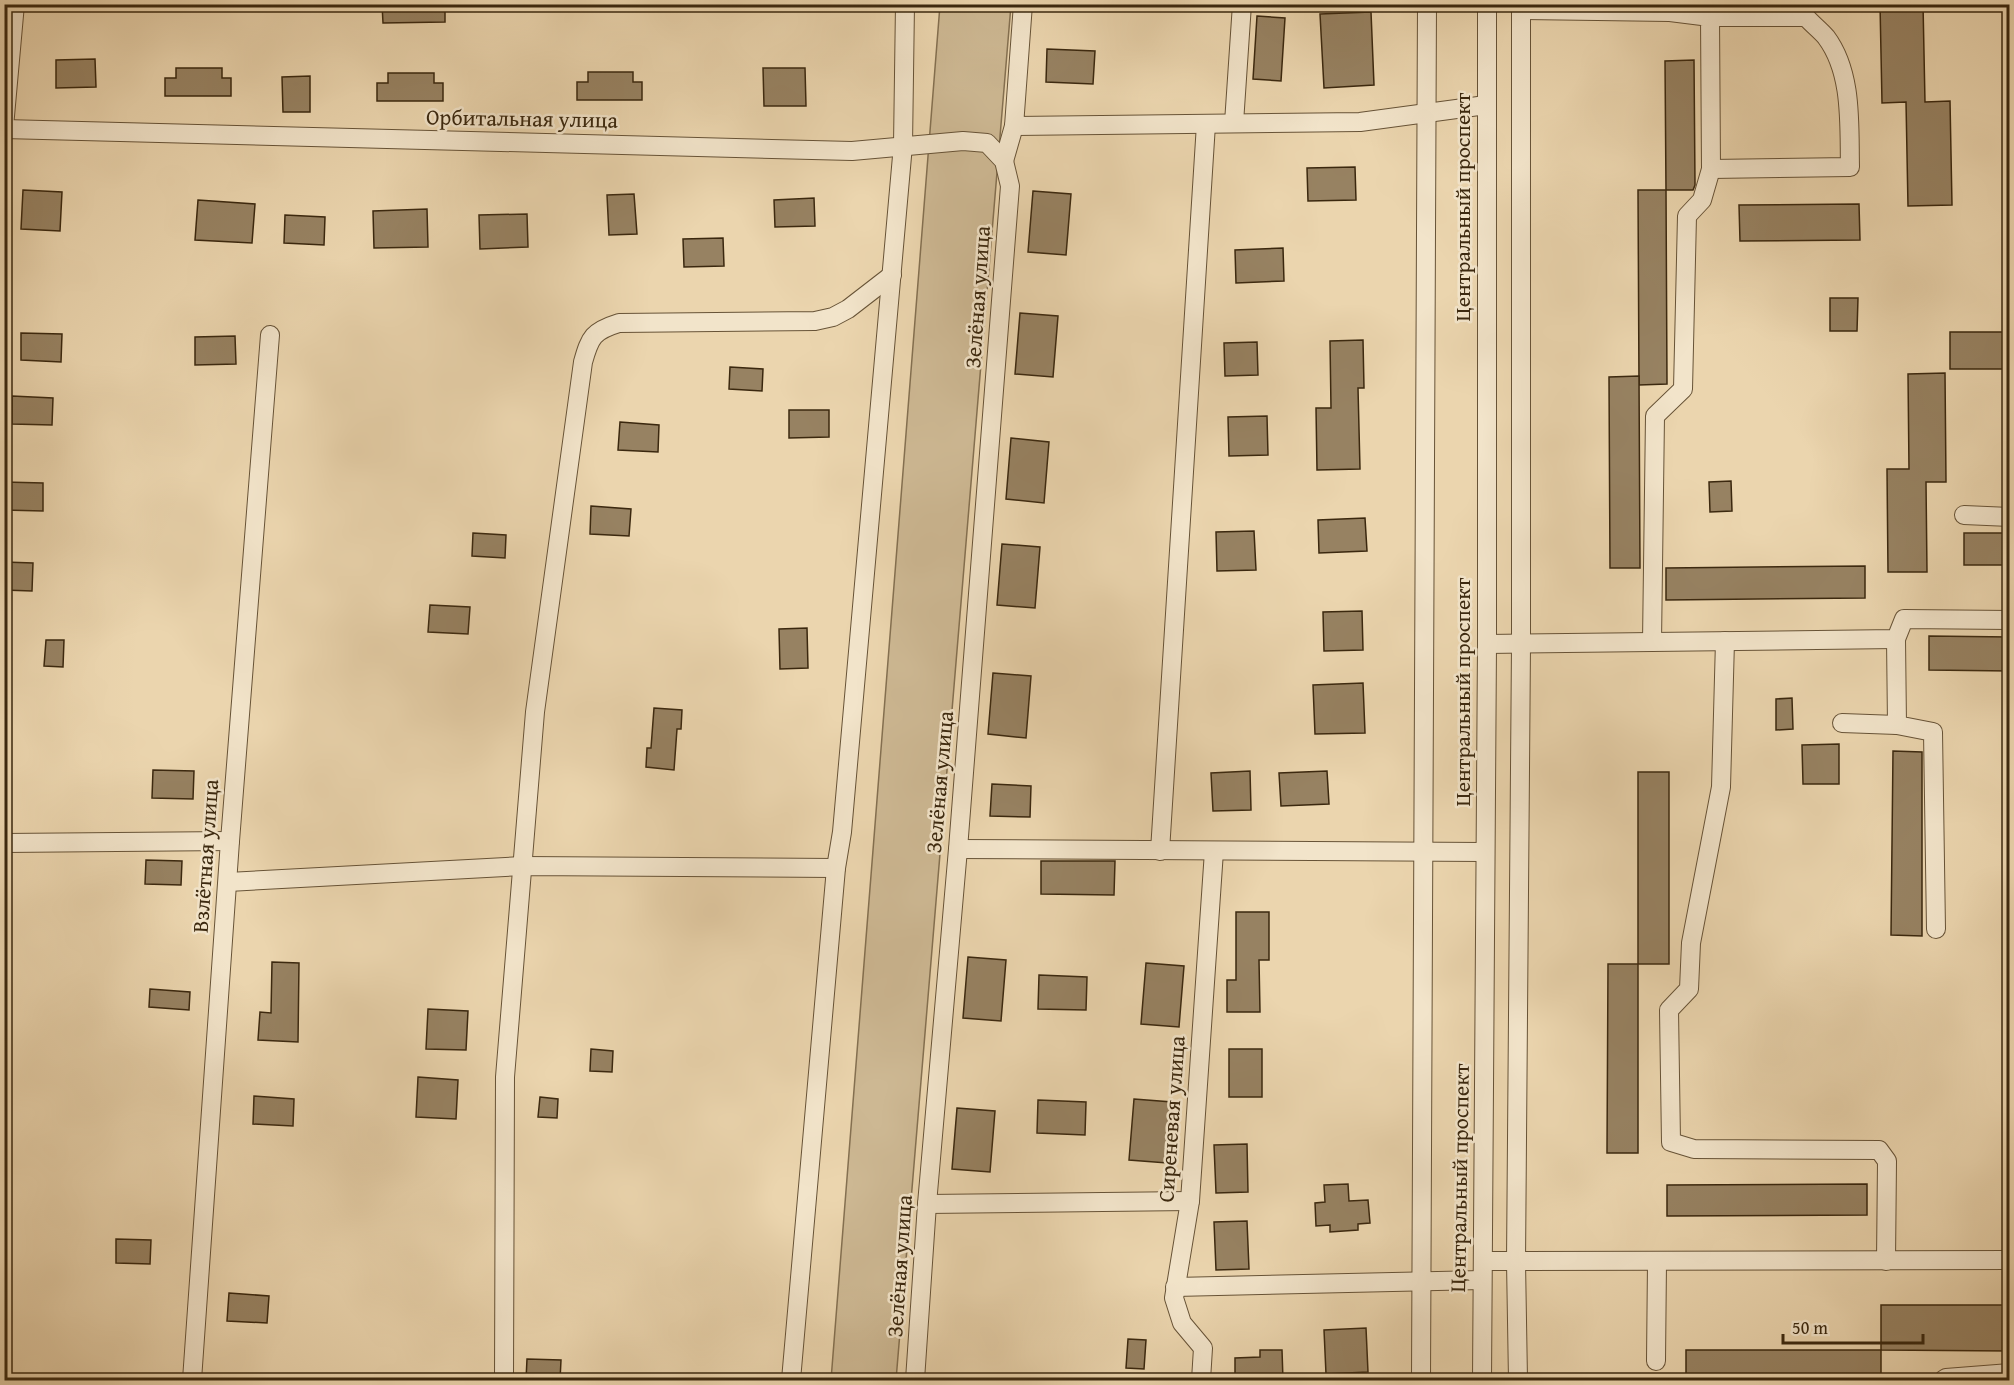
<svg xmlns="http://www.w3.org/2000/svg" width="2014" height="1385" viewBox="0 0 2014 1385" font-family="'Gentium Book Plus',serif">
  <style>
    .green { fill: #cdb893; stroke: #847051; stroke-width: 1.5 }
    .building { fill: #978262; stroke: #3b280f; stroke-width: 1.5 }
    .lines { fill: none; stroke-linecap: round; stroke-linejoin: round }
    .minor-casing { stroke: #675337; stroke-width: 20 }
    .minor { stroke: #f2e4ca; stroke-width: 18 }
    .labels { text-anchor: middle; stroke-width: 5; stroke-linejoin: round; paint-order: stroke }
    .street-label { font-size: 22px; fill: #3b280f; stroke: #f2e4ca }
  </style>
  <rect width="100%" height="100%" fill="#ebd5ae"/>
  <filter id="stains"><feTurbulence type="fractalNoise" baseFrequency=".00333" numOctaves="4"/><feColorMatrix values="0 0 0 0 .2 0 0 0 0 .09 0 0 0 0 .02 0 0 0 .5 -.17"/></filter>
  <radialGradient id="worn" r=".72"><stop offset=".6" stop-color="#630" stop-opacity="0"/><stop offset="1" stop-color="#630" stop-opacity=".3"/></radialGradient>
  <polygon class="green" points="940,5 1011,5 896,1380 831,1380"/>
  <g class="building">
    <polygon points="382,4 445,4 445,22 383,23"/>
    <polygon points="1880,4 1923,4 1925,102 1950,101 1952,205 1908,206 1906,102 1882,103"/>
    <polygon points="1371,12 1374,85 1324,88 1320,14"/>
    <polygon points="1257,16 1285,18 1281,81 1253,79"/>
    <polygon points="1047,49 1095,51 1093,84 1046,82"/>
    <polygon points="95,59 96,87 56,88 56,60"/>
    <polygon points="1694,60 1695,185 1693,190 1666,190 1665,61"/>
    <polygon points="176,68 222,68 222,78 231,78 231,96 165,96 165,78 176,78"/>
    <polygon points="763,68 805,68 806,106 764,106"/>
    <polygon points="588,72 633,72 633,82 642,82 642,100 577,100 577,82 588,82"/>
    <polygon points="388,73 434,73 434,83 443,83 443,101 377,101 377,83 388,83"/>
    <polygon points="310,76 310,112 283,112 282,77"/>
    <polygon points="1355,167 1356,200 1308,201 1307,168"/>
    <polygon points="23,190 62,192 60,231 21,229"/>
    <polygon points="1638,190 1666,190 1667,384 1639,385"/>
    <polygon points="1033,191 1071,194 1066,255 1028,252"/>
    <polygon points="634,194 637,234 609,235 607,195"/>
    <polygon points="814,198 815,226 775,227 774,200"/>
    <polygon points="198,200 255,204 252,243 195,240"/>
    <polygon points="1859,204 1860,240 1740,241 1739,205"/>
    <polygon points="427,209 428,247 374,248 373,211"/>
    <polygon points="527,214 528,247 480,249 479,215"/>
    <polygon points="285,215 325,217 324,245 284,243"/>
    <polygon points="723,238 724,266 684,267 683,239"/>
    <polygon points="1283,248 1284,281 1236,283 1235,250"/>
    <polygon points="1830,298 1858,298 1857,331 1830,331"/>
    <polygon points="1020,313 1058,316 1053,377 1015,374"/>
    <rect x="1950" y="332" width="60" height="37"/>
    <polygon points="21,333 62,334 61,362 21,360"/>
    <polygon points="235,336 236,364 195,365 195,337"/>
    <polygon points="1363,340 1364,388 1358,388 1360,469 1317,470 1316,408 1331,408 1330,341"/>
    <polygon points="1257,342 1258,375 1225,376 1224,343"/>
    <polygon points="730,367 763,369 762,391 729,389"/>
    <polygon points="1945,373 1946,482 1926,482 1927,572 1888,572 1887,469 1909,469 1908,374"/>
    <polygon points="1639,376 1640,568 1610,568 1609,377"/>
    <polygon points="12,396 53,398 52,425 12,424"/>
    <polygon points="789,410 829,410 829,437 789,438"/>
    <polygon points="1267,416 1268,455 1229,456 1228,417"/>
    <polygon points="620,422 659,425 658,452 618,450"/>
    <polygon points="1011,438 1049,442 1044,503 1006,499"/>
    <polygon points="1731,481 1732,511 1710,512 1709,482"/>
    <polygon points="4,482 43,483 43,511 4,510"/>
    <polygon points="591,506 631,509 629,536 590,534"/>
    <polygon points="1365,518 1367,551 1319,553 1318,520"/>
    <polygon points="1254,531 1256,570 1217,571 1216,532"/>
    <polygon points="473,533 506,535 505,558 472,556"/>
    <rect x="1964" y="533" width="46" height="32"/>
    <polygon points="1002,544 1040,547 1035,608 997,605"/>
    <polygon points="4,562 33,563 32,591 4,590"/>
    <polygon points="1865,566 1865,598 1666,600 1666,568"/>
    <polygon points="430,605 470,607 468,634 428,632"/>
    <polygon points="1362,611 1363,650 1324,651 1323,612"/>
    <polygon points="807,628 808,668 780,669 779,629"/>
    <polygon points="1929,636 2010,637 2010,671 1929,670"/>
    <polygon points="46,640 64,640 63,667 44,666"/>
    <polygon points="993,673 1031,676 1026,738 988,734"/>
    <polygon points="1363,683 1365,733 1315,734 1313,685"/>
    <polygon points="1792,698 1793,729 1776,730 1776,699"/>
    <polygon points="654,708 682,710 681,729 677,729 674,770 646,767 647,748 651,748"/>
    <polygon points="1839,744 1839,784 1803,784 1802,745"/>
    <polygon points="1893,751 1922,752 1922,936 1891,935"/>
    <polygon points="153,770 194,771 193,799 152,798"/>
    <polygon points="1250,771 1251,810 1213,811 1211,773"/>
    <polygon points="1327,771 1329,804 1281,806 1279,773"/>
    <rect x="1638" y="772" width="31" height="192"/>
    <polygon points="992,784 1031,786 1030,817 990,816"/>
    <polygon points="146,860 182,861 181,885 145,884"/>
    <polygon points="1041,861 1115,861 1114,895 1041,894"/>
    <polygon points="1236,912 1269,912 1269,960 1259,960 1260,1012 1227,1012 1227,980 1236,980"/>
    <polygon points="968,957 1006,960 1001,1021 963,1018"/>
    <polygon points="272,962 299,963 298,1042 258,1040 260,1012 271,1013"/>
    <polygon points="1146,963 1184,966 1179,1027 1141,1024"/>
    <polygon points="1608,964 1638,964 1638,1153 1607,1153"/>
    <polygon points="1039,975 1087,977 1086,1010 1038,1009"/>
    <polygon points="150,989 190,992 189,1010 149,1007"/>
    <polygon points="428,1009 468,1011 466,1050 426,1049"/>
    <polygon points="591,1049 613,1051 612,1072 590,1071"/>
    <rect x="1229" y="1049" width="33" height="48"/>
    <polygon points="418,1077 458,1080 456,1119 416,1117"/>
    <polygon points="254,1096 294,1099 293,1126 253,1124"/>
    <polygon points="540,1097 558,1099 557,1118 538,1117"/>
    <polygon points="1134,1099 1172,1102 1167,1163 1129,1160"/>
    <polygon points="1038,1100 1086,1102 1085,1135 1037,1133"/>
    <polygon points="957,1108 995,1111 990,1172 952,1169"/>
    <polygon points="1247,1144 1248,1192 1216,1193 1214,1145"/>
    <polygon points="1348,1184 1349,1201 1368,1200 1370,1223 1358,1224 1358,1230 1330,1232 1330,1225 1316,1226 1315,1203 1325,1202 1324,1185"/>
    <polygon points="1867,1184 1867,1215 1667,1216 1667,1185"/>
    <polygon points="1247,1221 1249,1269 1216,1270 1214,1222"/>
    <polygon points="116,1239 151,1240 150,1264 116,1263"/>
    <polygon points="229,1293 269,1296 267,1323 227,1321"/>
    <polygon points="1881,1305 2010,1305 2010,1351 1881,1350"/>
    <polygon points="1366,1328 1368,1372 1326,1374 1324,1330"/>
    <polygon points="1128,1339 1146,1340 1144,1369 1126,1368"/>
    <polygon points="1260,1350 1282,1350 1283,1380 1235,1380 1235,1358 1260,1357"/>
    <rect x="1686" y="1350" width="195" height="30"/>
    <polygon points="527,1359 561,1360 560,1380 526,1380"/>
  </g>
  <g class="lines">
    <g class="minor-casing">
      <g id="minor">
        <polyline points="1023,4 1014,126 1360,122 1486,105"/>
        <polyline points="1521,10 1670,12 1710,17 1711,169 1702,200 1687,216 1683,389 1655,416 1652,642"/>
        <path d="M1710,17H1806C1812,24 1820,30 1826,37C1853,73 1849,125 1850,167L1711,169"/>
        <polyline points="1234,123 1242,4"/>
        <polyline points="4,127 15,4"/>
        <polyline points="4,129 852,151 963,141 987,143 1004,161 1010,186 958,849 927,1204 915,1380"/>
        <polyline points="1004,161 1014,126"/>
        <polyline points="1964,515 2010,517"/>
        <polyline points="1896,639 1897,725 1933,732 1936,929"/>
        <polyline points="1725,641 1721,787 1691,943 1689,989 1669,1010 1671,1142 1694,1149 1879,1150 1887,1161 1886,1261"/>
        <polyline points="1487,644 1896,639 1904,619 2010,620"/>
        <polyline points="1842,723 1897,725"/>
        <polyline points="4,843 230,841"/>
        <polyline points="958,849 1484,852"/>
        <polyline points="1160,851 1206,124"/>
        <polyline points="228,882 522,866 836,868"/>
        <polyline points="927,1204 1190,1201"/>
        <polyline points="1484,1261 2010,1260"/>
        <polyline points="1175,1287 1482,1280"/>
        <polyline points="1656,1361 1657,1262"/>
        <polyline points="192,1380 230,841 270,335"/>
        <path d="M504,1380L505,1077L535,712L583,362C590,337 593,331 619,323L815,321L833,317L848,309L892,275"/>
        <polyline points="791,1380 836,868 842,832 903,145 905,4"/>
        <polyline points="1201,1380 1203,1348 1182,1323 1174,1298 1190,1201 1214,851"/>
        <polyline points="1421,1380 1427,4"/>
        <polyline points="1482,1380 1487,644 1487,4"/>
        <polyline points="1518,1380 1516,1262 1521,645 1521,4"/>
        <polyline points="1943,1380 1946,1378 2010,1373"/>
      </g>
    </g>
    <use href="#minor" class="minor"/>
  </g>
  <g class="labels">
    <g class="street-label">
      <text transform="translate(522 118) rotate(1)" y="8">Орбитальная улица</text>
      <text transform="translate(1462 207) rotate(-90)" y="8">Центральный проспект</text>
      <text transform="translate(977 297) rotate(-86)" y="8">Зелёная улица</text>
      <text transform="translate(1462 692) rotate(-90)" y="8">Центральный проспект</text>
      <text transform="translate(939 782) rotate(-85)" y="8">Зелёная улица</text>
      <text transform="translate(205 856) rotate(-86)" y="8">Взлётная улица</text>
      <text transform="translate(1171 1119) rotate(-86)" y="8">Сиреневая улица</text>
      <text transform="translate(1459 1178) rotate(-89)" y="8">Центральный проспект</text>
      <text transform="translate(899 1266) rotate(-86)" y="8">Зелёная улица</text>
    </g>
  </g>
  <rect width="2014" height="1385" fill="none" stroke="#ebd5ae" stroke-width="24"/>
  <rect x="6" y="6" width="2002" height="1373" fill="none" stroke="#3b280f" stroke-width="3"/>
  <rect x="12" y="12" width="1990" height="1361" fill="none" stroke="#3b280f" stroke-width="1.5"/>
  <path d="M1783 1334v9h140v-9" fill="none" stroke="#3b280f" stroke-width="3"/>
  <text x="1792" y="1334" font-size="18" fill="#3b280f" stroke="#f2e4ca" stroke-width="4.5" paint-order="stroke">50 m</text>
  <rect width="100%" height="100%" filter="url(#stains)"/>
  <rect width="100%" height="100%" fill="url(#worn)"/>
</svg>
